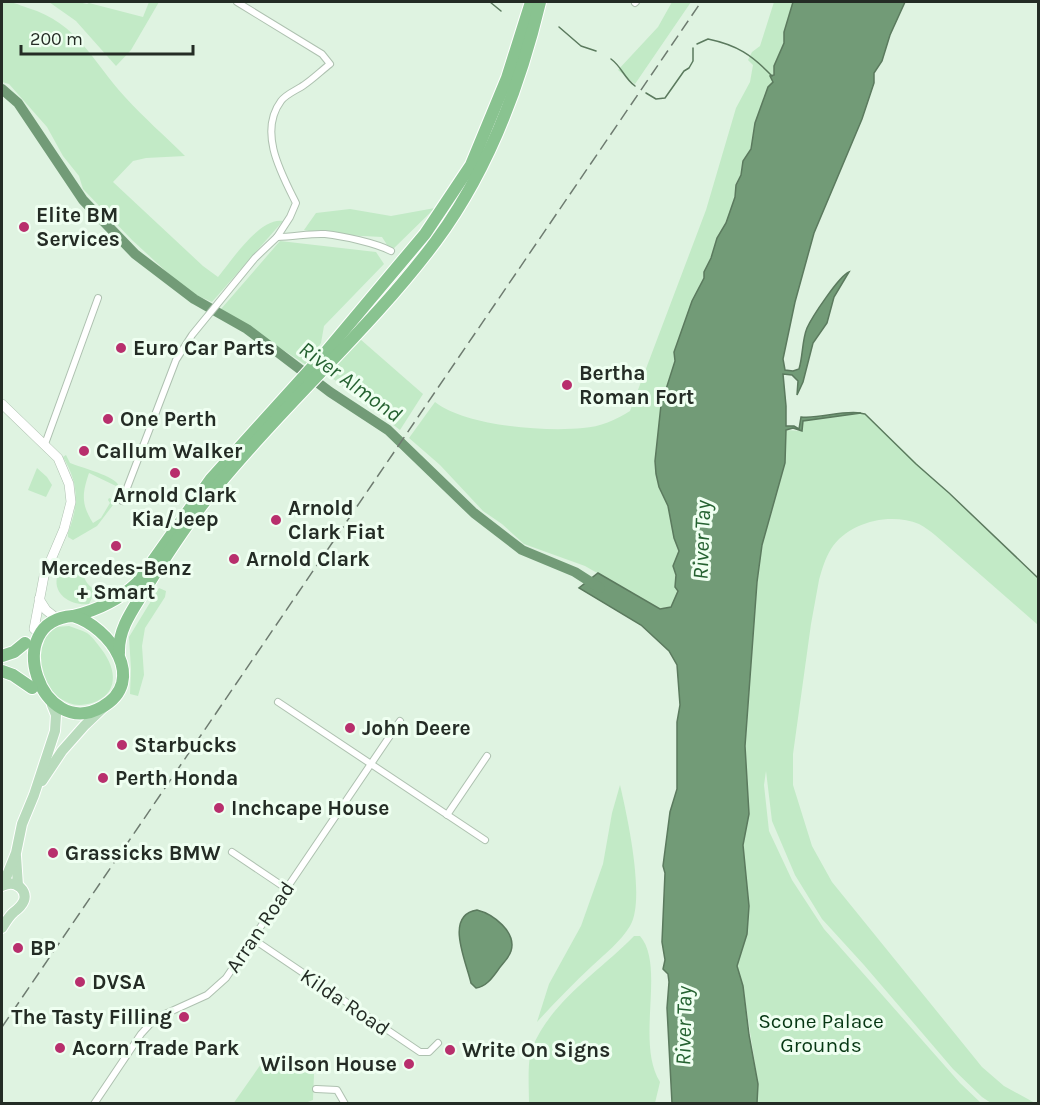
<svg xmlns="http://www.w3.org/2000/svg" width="1040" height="1105" viewBox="0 0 1040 1105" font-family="Karla,sans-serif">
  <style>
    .green { fill: #c2eac6 }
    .water { fill: #729b77; stroke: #5b7a5e; stroke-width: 1.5 }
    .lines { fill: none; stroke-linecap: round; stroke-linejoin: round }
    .stream { stroke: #5b7a5e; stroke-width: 1.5 }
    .river { stroke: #729b77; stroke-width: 10 }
    .street-casing { stroke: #aec1b0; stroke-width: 8 }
    .secondary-casing { stroke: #aec1b0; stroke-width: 10 }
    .primary-casing { stroke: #fff; stroke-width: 12 }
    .highway-casing { stroke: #fff; stroke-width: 14 }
    .street { stroke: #fff; stroke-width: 6 }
    .secondary { stroke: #fff; stroke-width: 9 }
    .primary { stroke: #b8dbbc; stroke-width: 10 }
    .highway { stroke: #89c390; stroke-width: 12 }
    .rail { stroke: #6e7b70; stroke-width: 1.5; stroke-dasharray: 12 6; stroke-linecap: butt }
    .poi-dot { fill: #b82f6d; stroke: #effff1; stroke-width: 2 }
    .labels { text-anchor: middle; stroke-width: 6; stroke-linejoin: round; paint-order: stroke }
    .poi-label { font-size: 21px; font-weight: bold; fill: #242c25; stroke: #effff1; text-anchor: start }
    .street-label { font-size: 21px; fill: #242c25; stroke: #effff1 }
    .park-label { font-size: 21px; fill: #063713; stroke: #effff1 }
    .water-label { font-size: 22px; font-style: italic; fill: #256231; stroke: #effff1 }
  </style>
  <rect width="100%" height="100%" fill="#dff3e1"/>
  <g class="green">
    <path d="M2,2C15,2 16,4 28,8C78,23 92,61 125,97C144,118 165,136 185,156L146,158L133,161L113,182L203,266L218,277C232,260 260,217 283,221L212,302L191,293L183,287L132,240L83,189L79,176L63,156L47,127L9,84L2,82Z"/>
    <polygon points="49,2 78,2 87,4 89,3 143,17 149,2 159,2 131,50 116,66 76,21"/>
    <polygon points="672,2 691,2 635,84 618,70 658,27"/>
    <path d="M774,2H793L784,32V43L774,66L773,82L768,87L755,123L751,149L743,161L741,175L735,185V197L726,223L717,238L711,258L704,272V278L692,301L674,352L675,361L661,405L655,461L656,474L659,487L668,506L674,538L679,552L673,567C678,580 680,595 671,607L660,609L585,566L524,544L502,524L483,511L440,465L409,438L435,402C465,426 545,432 583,428C600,427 616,420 630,411L706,210L736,108L750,82L753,65L748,60L752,52L760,46Z"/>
    <polygon points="435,208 391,251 382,237 324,234 304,230 316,213 350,209 391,216"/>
    <polygon points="280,241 376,252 384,264 324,326 321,343 306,365 221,309"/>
    <polygon points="360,339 423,394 400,430 327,374"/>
    <path d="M851,413L865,414L1038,579V625L935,535C930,531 925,527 919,524C890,512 848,522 831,549C825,559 822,569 819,580L811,624L793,754V785L812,846L832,882L982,1067L1004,1086L1035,1103H991L982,1097L953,1069L864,965L822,919L795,875L772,821L766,771L764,785L769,831L792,880L824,929L960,1083L981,1103H757L758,1084L743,986L737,966L747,934L749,906L743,845L749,814L745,746L757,582L762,545L785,463L786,430L801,431L802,421Z"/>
    <path d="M66,455L70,463C80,467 110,475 117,483C120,487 119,489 118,493L116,486L89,473C82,494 81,504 93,523L101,518L110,503L108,500L109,498L116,501L97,526L73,540L68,537V533C79,504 79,484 63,457Z"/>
    <polygon points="37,468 47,477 52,485 46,497 28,490"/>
    <path d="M75,561C86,571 81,583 96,590L89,604C73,606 53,596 57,577C57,573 61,567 63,564Z"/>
    <polygon points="159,588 166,591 165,597 145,628 142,646 144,675 138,696 130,694 131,669 129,637"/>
    <path d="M69,626C74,628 82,630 87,633C93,637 98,645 102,650C117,670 119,694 92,703C85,705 76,706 69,703C59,699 50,692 42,685L38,641L56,627Z"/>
    <path d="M620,785C627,815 646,900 630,926C621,941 605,954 592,966C573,984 555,1002 537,1022L549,984L581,926L603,864L612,813Z"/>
    <path d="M634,936H640C666,966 635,1042 660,1082L655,1103H529C529,1088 527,1062 532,1048C552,1000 599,972 634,936Z"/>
    <polygon points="261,1064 314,1074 313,1100 305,1103 233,1104"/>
  </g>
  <g class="water">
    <path d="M793,2H905L890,35L882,61L874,73V83L862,119L814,233L795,302L783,359L785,370L793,371L799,369C803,356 802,340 807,328C812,317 839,276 849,272L834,297L827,323L813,343L803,382L797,395L798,381L792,375L783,374L786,406V426H794L799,429L801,417C821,419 841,410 861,413L803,421L802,431L793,428L786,430L785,463L762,545L757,582L745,746L749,814L743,845L749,906L747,934L737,966L743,986L749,1035L758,1084L757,1103H672L667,1008L669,982L668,974L663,969L665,960L662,942L665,873L663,866L670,812L677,789V722L680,705L677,665L669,651L641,625L579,588L598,573L660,609L671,607L678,591L675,587L676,575L673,566L679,551L674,538L668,506L659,487L656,474L655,461L661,405L675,361L674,352L692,301L704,278V272L711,258L717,238L726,223L735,197L736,185L741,175L743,161L751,149L755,123L768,87L773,82L770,76L774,75V66L784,43V32Z"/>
    <path d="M477,910C493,914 517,932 511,951C509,958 502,964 498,970C492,978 486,987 476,988L471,983C466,961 444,915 477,910Z"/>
  </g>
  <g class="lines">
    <g class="stream">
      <polyline points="490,2 501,11"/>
      <polyline points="559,27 581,46 596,51"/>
      <path d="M697,44L708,39C737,45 752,55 772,76"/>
      <path d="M611,59C622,67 624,78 635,86"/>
      <polyline points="646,93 656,99 665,98 684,71 689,68 693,61 693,48"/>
      <polyline points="859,413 865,414 916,464 949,493 1038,578"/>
    </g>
    <polyline class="river" points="2,89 18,103 83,200 135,254 194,299 247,329 330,392 388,430 474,513 522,550 575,572 600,588"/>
    <g class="street-casing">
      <g id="street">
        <path d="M237,2L322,54L330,64C321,71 313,79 304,85C297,90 286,94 281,101C258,132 281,173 296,203L290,217L277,237"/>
        <polyline points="635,3 636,2"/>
        <polyline points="45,444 98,298"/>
        <path d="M122,501L176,360L192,335L255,258L277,237C293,237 311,233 325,234C343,236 376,243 391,251"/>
        <polyline points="278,702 485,840"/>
        <polyline points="447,815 487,756"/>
        <polyline points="232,852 287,889"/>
        <polyline points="253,939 420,1052 429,1052 438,1043"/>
        <polyline points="316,1089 337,1090 345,1104"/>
        <polyline points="94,1104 141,1034 151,1023 163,1015 207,995 226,978 400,721"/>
      </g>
    </g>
    <g class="secondary-casing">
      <g id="secondary">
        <polyline points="2,404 58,458 69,484 71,502 64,529 44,576 34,629"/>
        <polyline points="39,599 46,610 56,618"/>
      </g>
    </g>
    <g class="primary-casing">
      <g id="primary">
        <polyline points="42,781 62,751 85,725 105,706"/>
        <polyline points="16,856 18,886"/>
        <polyline points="3,885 16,853 22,824 34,795 55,731 56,715 52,705"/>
        <path d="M2,886C8,883 14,882 20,887C30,897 22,906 14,912C9,916 5,923 2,928"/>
      </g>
    </g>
    <g class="highway-casing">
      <g id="highway">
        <path d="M73,616C99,610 119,600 138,582L211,479L325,353L425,234L471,165L507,78L531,2"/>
        <path d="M73,616C110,627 148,681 102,707C41,742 0,621 73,616Z"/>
        <path d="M119,653C118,628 134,608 146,588C167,554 193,514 219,484C288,400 371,328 436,241C488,171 520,85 540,2"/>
        <polyline points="2,656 14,652 25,643"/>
        <polyline points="2,671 13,675 32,688"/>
      </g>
    </g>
    <use href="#street" class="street"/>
    <use href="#secondary" class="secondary"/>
    <use href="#primary" class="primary"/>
    <use href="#highway" class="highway"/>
    <polyline class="rail" points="2,1027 701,2"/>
  </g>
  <g class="poi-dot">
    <circle cx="24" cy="227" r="6"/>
    <circle cx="121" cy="348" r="6"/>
    <circle cx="567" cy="385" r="6"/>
    <circle cx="108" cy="419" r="6"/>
    <circle cx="84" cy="451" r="6"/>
    <circle cx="175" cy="473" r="6"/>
    <circle cx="276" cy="520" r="6"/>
    <circle cx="116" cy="546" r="6"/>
    <circle cx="234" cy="559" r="6"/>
    <circle cx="350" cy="728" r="6"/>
    <circle cx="122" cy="745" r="6"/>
    <circle cx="103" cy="778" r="6"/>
    <circle cx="219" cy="808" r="6"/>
    <circle cx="53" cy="853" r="6"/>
    <circle cx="18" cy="948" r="6"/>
    <circle cx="80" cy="982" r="6"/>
    <circle cx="184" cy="1017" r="6"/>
    <circle cx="60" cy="1048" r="6"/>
    <circle cx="450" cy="1050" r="6"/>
    <circle cx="409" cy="1064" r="6"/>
  </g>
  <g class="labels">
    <g class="poi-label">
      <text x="36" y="222">Elite BM<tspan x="36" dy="24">Services</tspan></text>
      <text x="133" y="355">Euro Car Parts</text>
      <text x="579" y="380">Bertha<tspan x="579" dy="24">Roman Fort</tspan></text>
      <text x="120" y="426">One Perth</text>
      <text x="96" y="458">Callum Walker</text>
      <text x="175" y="502" text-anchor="middle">Arnold Clark<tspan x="175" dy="24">Kia/Jeep</tspan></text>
      <text x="288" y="515">Arnold<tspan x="288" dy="24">Clark Fiat</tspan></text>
      <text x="246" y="566">Arnold Clark</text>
      <text x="116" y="575" text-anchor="middle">Mercedes-Benz<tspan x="116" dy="24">+ Smart</tspan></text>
      <text x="362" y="735">John Deere</text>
      <text x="134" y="752">Starbucks</text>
      <text x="115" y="785">Perth Honda</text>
      <text x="231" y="815">Inchcape House</text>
      <text x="65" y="860">Grassicks BMW</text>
      <text x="30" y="955">BP</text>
      <text x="92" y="989">DVSA</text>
      <text x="172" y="1024" text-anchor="end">The Tasty Filling</text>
      <text x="72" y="1055">Acorn Trade Park</text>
      <text x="462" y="1057">Write On Signs</text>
      <text x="397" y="1071" text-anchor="end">Wilson House</text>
    </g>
    <g class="street-label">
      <text transform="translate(260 927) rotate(-56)" y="7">Arran Road</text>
      <text transform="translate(345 1002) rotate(34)" y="7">Kilda Road</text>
    </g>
    <g class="park-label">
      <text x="821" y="1028">Scone Palace<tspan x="821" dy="24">Grounds</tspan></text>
    </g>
    <g class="water-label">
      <text transform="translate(351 381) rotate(36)" y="8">River Almond</text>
      <text transform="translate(701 540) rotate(-88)" y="8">River Tay</text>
      <text transform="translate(683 1026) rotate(-89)" y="8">River Tay</text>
    </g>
  </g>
  <rect width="1040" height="1105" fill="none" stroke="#242c25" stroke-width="6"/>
  <path d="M21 45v9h172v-9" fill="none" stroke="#242c25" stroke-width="3"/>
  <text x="30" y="45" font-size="18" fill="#242c25" stroke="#effff1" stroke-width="4.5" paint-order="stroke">200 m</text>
</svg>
